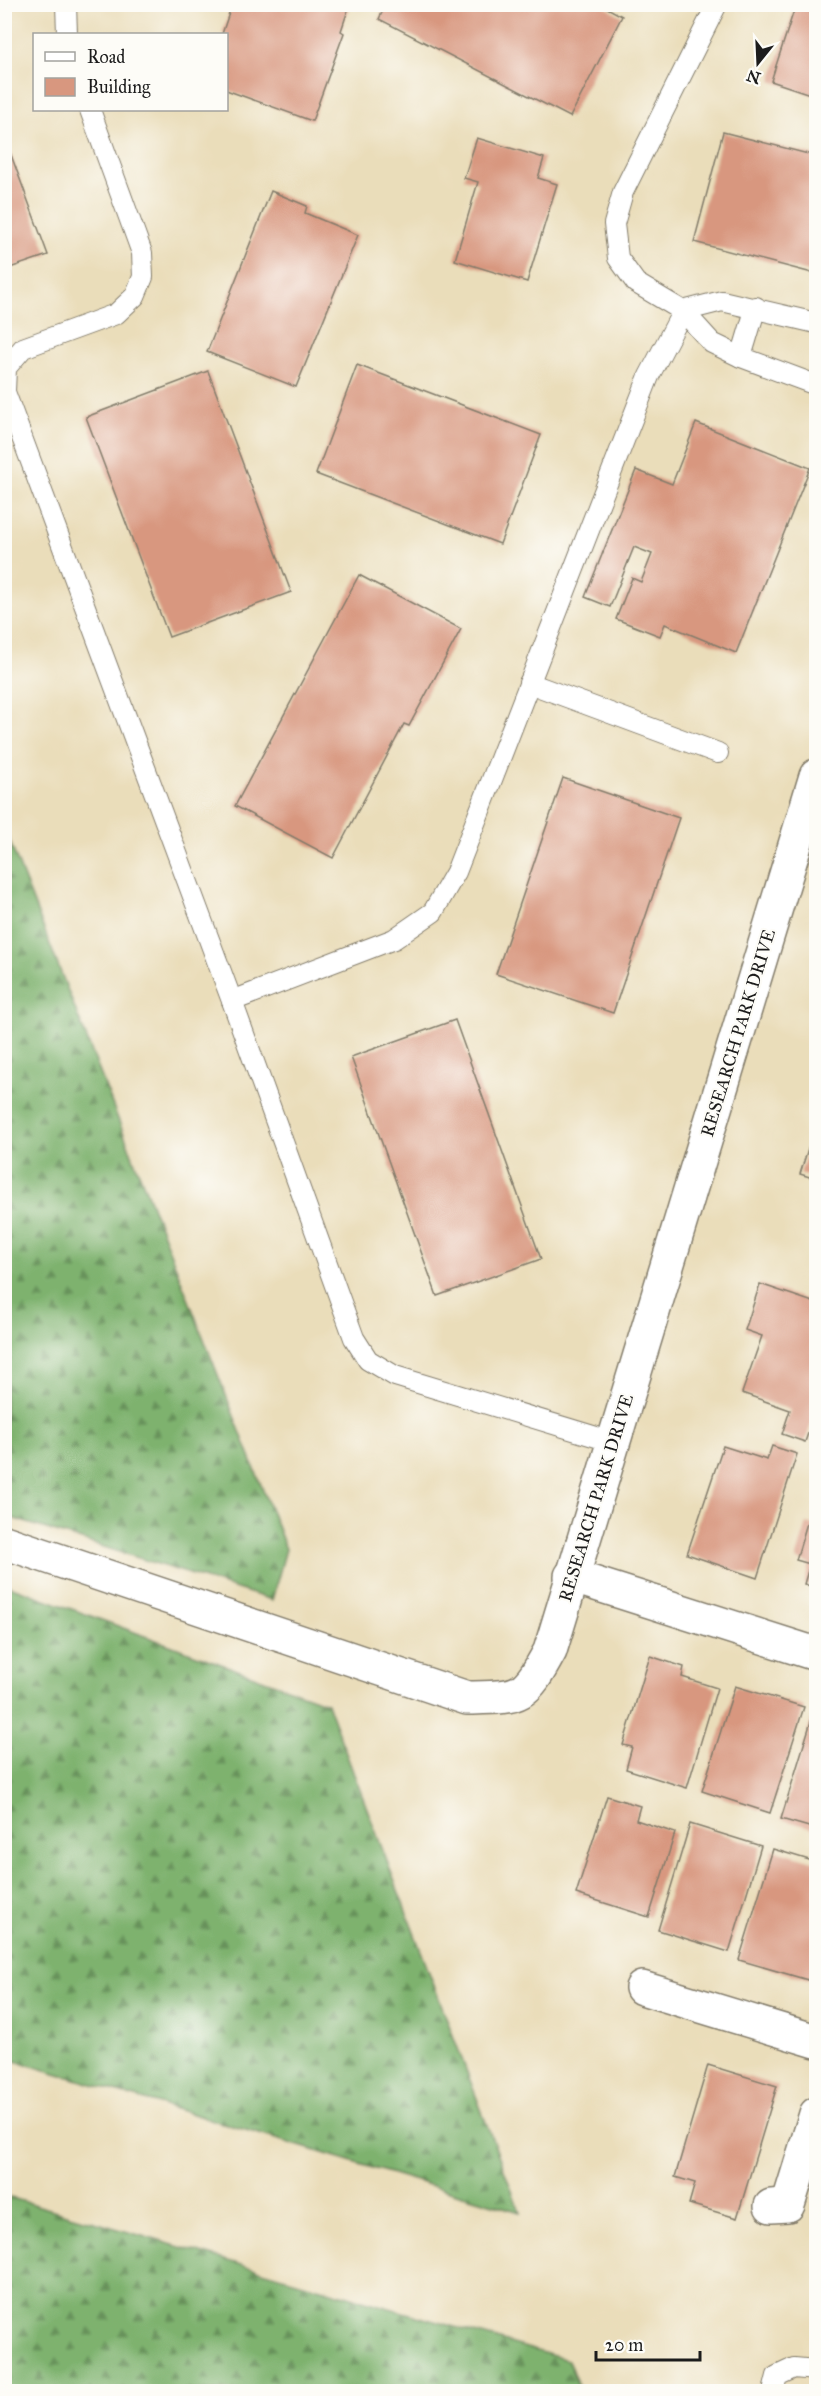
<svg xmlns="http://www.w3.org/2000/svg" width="821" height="2396" viewBox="0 0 821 2396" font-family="'IM FELL Great Primer',serif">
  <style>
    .forest { fill: url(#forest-firs); stroke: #4d6745; stroke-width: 1.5 }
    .building { fill: #d8977f }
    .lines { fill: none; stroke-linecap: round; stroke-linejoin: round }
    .lane-casing { stroke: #837c6b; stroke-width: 22 }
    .street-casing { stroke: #837c6b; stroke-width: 36 }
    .lane { stroke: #fff; stroke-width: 20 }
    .street { stroke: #fff; stroke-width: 33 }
    .labels { text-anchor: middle; stroke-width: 4.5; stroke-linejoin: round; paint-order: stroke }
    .street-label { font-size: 18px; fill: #1c1c1c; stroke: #fdfcf7 }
  </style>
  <defs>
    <pattern id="forest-firs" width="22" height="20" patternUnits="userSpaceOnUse" patternTransform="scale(1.5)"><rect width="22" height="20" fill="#7eb26e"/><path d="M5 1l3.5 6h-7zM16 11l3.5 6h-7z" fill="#66905a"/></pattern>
  </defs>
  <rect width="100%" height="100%" fill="#fdfcf7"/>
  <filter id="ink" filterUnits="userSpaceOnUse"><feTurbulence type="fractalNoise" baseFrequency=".0167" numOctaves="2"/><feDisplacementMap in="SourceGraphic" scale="12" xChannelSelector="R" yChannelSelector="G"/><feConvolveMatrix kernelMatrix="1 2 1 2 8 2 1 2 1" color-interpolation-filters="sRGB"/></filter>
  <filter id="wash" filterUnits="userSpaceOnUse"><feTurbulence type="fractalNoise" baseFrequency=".008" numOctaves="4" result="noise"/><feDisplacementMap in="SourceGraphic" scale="24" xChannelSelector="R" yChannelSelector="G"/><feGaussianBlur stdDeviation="1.35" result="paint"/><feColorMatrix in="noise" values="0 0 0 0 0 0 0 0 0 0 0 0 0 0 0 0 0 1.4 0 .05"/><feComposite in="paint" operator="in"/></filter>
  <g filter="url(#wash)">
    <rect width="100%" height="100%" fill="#eaddba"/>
    <g class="forest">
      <polygon points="4,827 286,1549 272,1600 5,1516"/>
      <polygon points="4,1584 327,1703 520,2212 5,2058"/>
      <polygon points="5,2196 568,2360 580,2391 5,2391"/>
    </g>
    <g id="blocks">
      <g class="building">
        <polygon points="232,4 350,4 341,31 344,33 312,121 226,90 226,34 222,34"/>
        <polygon points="386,4 600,4 622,16 570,117 379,19"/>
        <polygon points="796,4 816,4 816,96 771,81"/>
        <polygon points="723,132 816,156 816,274 694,242"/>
        <polygon points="4,136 48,255 4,270"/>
        <polygon points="477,138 544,158 538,178 557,184 527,282 455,260 478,182 464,178"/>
        <polygon points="271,191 307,206 305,213 358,235 296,387 207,352"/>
        <polygon points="357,365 541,435 500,544 316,474"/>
        <polygon points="208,371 291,592 169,637 86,417"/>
        <polygon points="696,423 810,468 736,653 665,624 660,636 616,619 632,578 641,582 652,554 634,547 610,607 585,597 636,470 672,484"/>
        <polygon points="359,575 461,629 409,726 404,724 333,858 235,806"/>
        <polygon points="563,778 679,818 613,1013 496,974"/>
        <polygon points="455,1020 541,1259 437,1296 351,1057"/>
        <polygon points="816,1123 816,1179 800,1174"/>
        <polygon points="760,1284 816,1303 816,1410 805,1442 782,1434 790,1410 742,1393 762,1336 745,1330"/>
        <polygon points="723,1446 767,1460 772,1446 797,1454 757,1578 687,1554"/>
        <polygon points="807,1523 816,1526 816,1588 804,1584 810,1564 796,1560"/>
        <polygon points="650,1656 684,1667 682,1677 717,1688 687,1788 626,1769 632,1747 623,1745"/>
        <polygon points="735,1686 804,1707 770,1813 702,1791"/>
        <polygon points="816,1705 816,1829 781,1819"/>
        <polygon points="607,1796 640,1806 636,1820 675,1833 649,1917 576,1894"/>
        <polygon points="690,1824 761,1846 729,1952 658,1930"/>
        <polygon points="773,1849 816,1862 816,1952 808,1980 739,1960"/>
        <polygon points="708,2065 777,2086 737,2218 689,2204 695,2183 675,2177"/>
      </g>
    </g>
  </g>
  <g filter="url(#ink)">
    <use href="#blocks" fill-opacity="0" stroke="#837c6b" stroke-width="1.5"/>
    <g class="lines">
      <g class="lane-casing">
        <g id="lane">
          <polyline points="66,4 67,34"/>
          <polyline points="717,4 623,192 614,224 618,258 636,283 683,311 712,343 741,357 816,385"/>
          <polyline points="90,110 142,253 143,277 135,296 116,314 23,348 6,368 5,392 232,1001 354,1338 368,1360 395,1376 613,1442"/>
          <polyline points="741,357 756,307"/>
          <polyline points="529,683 718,753"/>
          <polyline points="232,1001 394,939 433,912 456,872 649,376 683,311 722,301 816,323"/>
          <polyline points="773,2392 777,2376 794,2368 816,2370"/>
        </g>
      </g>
      <g class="street-casing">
        <g id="street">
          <path d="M4,1542L467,1698C521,1697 524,1699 550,1651L816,776"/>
          <polyline points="571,1576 816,1654"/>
          <polyline points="642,1988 816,2041"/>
          <polyline points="771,2206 788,2205 816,2114"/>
        </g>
      </g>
      <use href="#lane" class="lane"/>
      <use href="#street" class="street"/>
    </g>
  </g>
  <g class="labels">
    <g class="street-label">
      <text transform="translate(738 1033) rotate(-73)" y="6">RESEARCH PARK DRIVE</text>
      <text transform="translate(596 1498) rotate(-73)" y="6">RESEARCH PARK DRIVE</text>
    </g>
  </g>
  <rect width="821" height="2396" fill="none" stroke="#fdfcf7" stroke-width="24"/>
  <rect x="33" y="33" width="195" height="78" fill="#fdfcf7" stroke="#a3a29f" stroke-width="1.5"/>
  <rect x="45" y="52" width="30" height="9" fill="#ffffff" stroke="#a3a29f" stroke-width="1.5"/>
  <text x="87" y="63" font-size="18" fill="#1c1c1c">Road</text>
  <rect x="45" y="78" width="30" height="18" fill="#d8977f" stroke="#a3a29f" stroke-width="1.5"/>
  <text x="87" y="93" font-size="18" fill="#1c1c1c">Building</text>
  <g transform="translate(758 63) rotate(198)" stroke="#fdfcf7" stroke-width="4.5" paint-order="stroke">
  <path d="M0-4.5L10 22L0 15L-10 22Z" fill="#1c1c1c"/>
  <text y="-9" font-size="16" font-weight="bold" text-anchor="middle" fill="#1c1c1c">N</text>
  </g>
  <path d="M596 2351v9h104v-9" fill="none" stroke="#1c1c1c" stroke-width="3"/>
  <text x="605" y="2351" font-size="18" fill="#1c1c1c" stroke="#fdfcf7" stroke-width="4.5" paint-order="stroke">20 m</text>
</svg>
